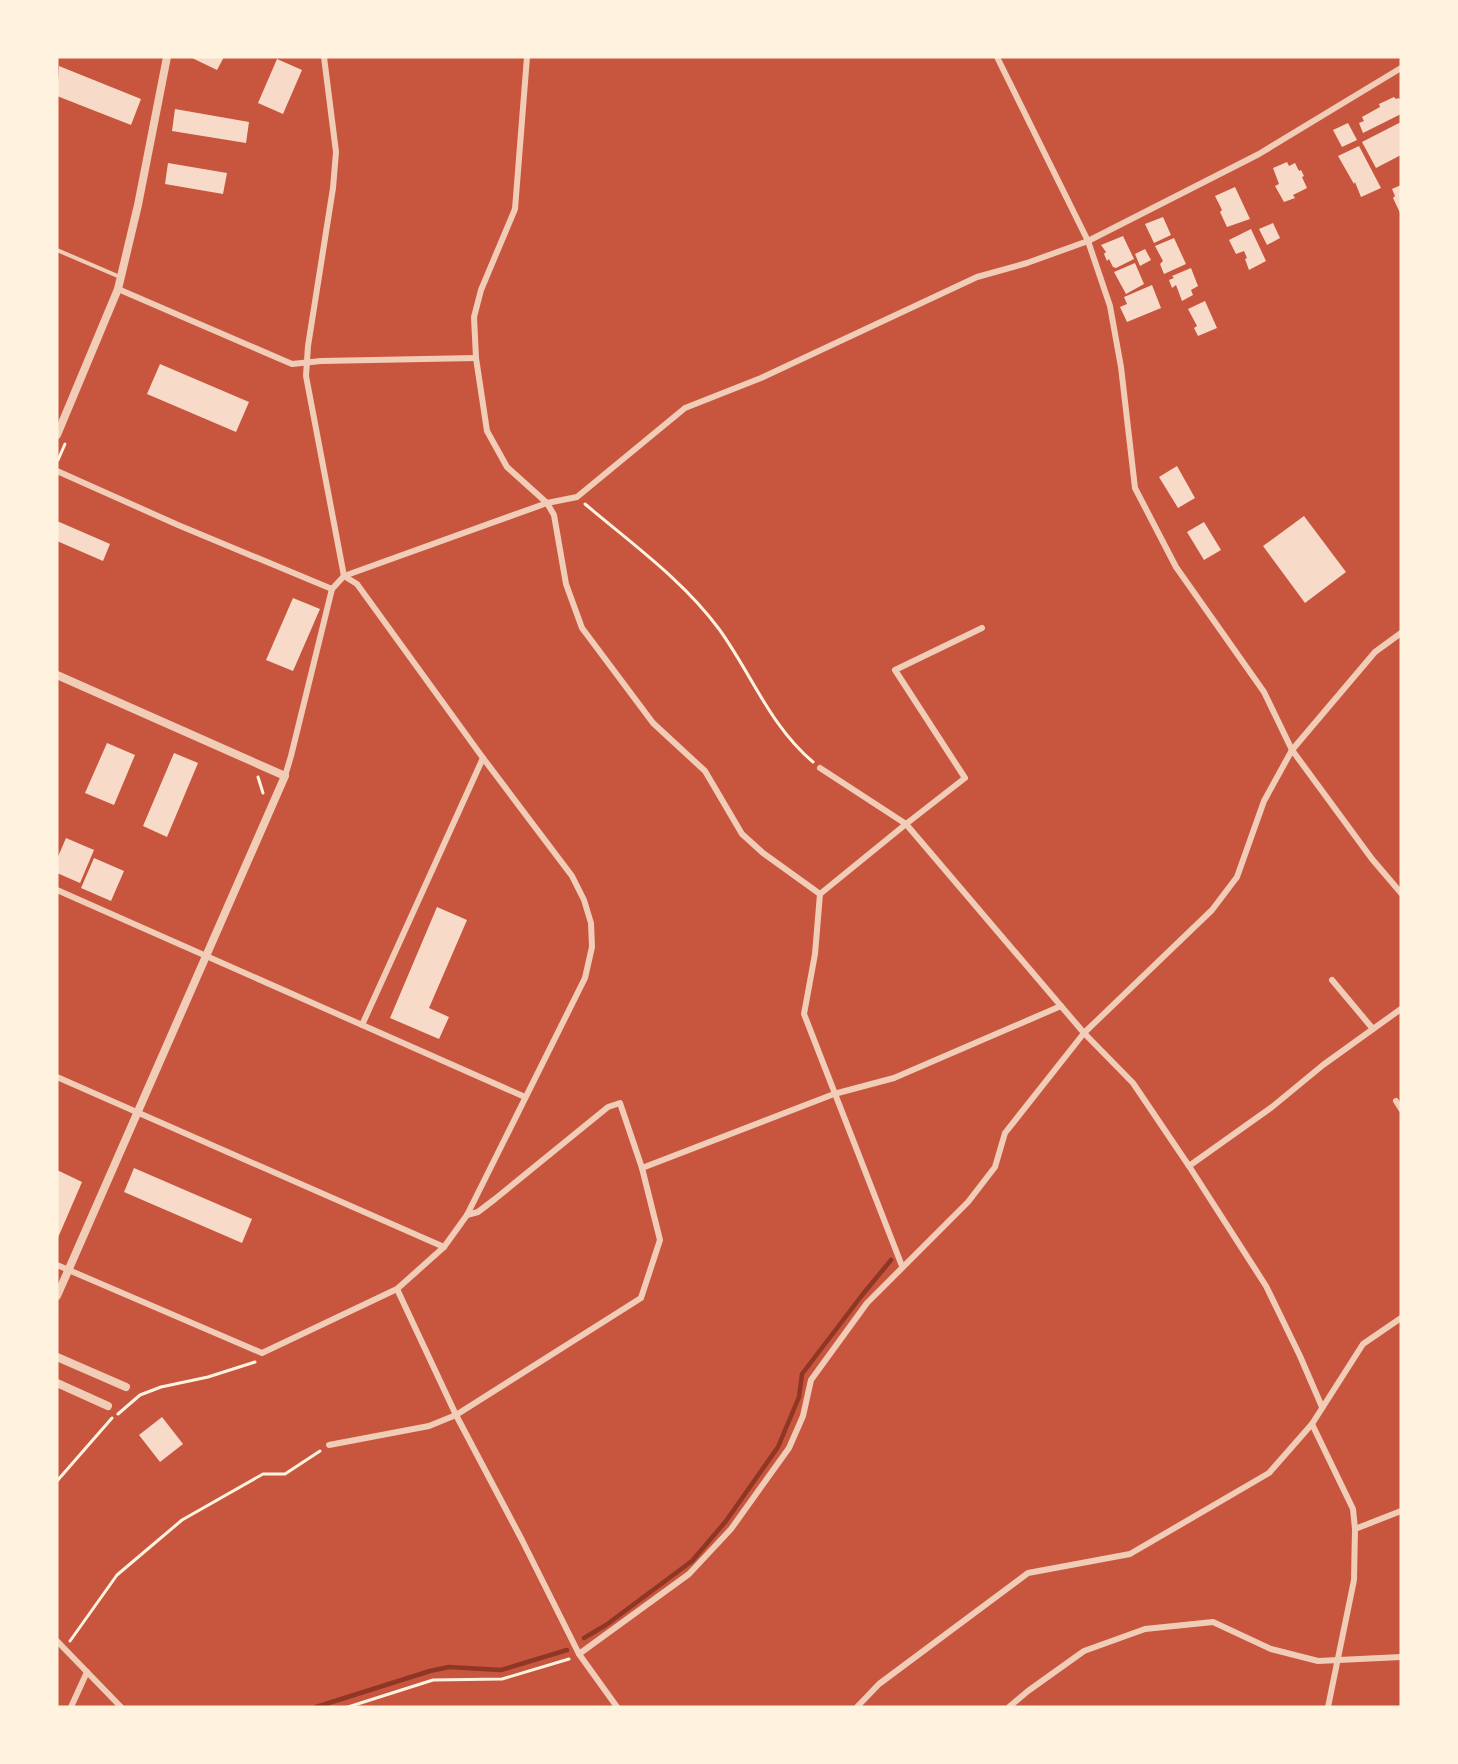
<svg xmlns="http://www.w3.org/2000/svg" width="1458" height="1764" viewBox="0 0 1458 1764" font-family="'Fira Sans Condensed',sans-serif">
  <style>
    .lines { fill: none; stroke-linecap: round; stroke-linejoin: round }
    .stream { stroke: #8f3625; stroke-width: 4.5 }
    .building { fill: #f7dbc8 }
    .path { stroke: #fff3e0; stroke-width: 3 }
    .service { stroke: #f1ccb7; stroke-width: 4 }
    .minor { stroke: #f1ccb7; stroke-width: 6 }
    .tertiary { stroke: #f1ccb7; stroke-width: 8 }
  </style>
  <rect width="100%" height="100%" fill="#c8553d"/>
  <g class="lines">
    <g class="stream">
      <polyline points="584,1638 606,1625 692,1561 726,1521 778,1447 799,1397 802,1374 863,1294 891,1260"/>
      <polyline points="316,1707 430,1671 449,1667 501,1670 567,1650"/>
    </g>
  </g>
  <g class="building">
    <polygon points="190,57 224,57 217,70"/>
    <polygon points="277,59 302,70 283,114 258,103"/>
    <polygon points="59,66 141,99 131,125 57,96"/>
    <polygon points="1394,97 1396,99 1399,98 1401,102 1401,114 1363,133 1359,123 1364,121 1362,117 1380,107 1379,104"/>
    <polygon points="175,109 249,122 246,143 172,131"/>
    <polygon points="1401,122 1401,155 1376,168 1362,142"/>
    <polygon points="1348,123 1357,140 1342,147 1333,130"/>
    <polygon points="1359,146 1381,188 1361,197 1355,182 1354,184 1338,156"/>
    <polygon points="1287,162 1289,166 1295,163 1299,171 1301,170 1304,176 1302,177 1307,188 1293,195 1295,198 1284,202 1275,186 1279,184 1273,168"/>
    <polygon points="168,163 227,173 223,194 165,184"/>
    <polygon points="1401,185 1401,215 1393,198 1395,196 1392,189"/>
    <polygon points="1235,187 1250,219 1227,227 1220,212 1222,210 1215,196"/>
    <polygon points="1163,217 1171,235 1154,243 1145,224"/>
    <polygon points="1273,223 1280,238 1267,245 1259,229"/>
    <polygon points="1251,229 1266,261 1249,270 1245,259 1247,258 1244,251 1236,254 1229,240"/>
    <polygon points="1123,236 1134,259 1116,268 1113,267 1109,259 1107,261 1104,254 1106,252 1101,245"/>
    <polygon points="1174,238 1186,264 1164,274 1160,264 1163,261 1155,246"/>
    <polygon points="1145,249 1151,260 1140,266 1135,254"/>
    <polygon points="1135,263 1144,284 1126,294 1114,272"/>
    <polygon points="1191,268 1198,286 1191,290 1193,295 1182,301 1176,285 1172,288 1169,280 1174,278 1172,276"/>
    <polygon points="1152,285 1161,308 1127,322 1120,307 1127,304 1124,297"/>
    <polygon points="1205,301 1217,328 1198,336 1194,328 1197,326 1188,309"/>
    <polygon points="160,364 249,402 236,432 147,394"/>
    <polygon points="1177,466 1195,498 1178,508 1159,477"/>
    <polygon points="1304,516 1346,572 1305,603 1263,546"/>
    <polygon points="57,521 110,544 103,561 57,541"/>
    <polygon points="1204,522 1221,550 1204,560 1187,532"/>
    <polygon points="293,598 320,609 293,671 266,660"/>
    <polygon points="107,743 135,755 114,805 85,793"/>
    <polygon points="174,753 198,763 167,837 143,826"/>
    <polygon points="66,838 94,850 80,883 57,873 57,859"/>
    <polygon points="94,858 124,871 111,901 81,888"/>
    <polygon points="437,907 467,920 429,1008 449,1017 439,1039 390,1018"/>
    <polygon points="134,1168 252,1219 242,1243 124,1192"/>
    <polygon points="57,1170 82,1182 57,1240"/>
    <polygon points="162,1417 183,1444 160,1462 139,1435"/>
  </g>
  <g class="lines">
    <g class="path">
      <polyline points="58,460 65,444"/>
      <path d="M585,504C631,543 683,580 719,629C751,673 770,726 813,762"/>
      <polyline points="258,777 263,793"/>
      <polyline points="118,1414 140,1395 161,1387 208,1377 255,1362"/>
      <polyline points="57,1481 112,1418"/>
      <polyline points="70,1641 117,1575 182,1520 263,1474 285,1474 320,1451"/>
      <polyline points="348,1707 433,1680 502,1679 569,1659"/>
    </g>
    <polyline class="service" points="57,250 120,277"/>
    <g class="minor">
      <polyline points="324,57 336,152 333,188 308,346 306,376 344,576"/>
      <polyline points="527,57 515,209 481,290 474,317 476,358 487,431 507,467 547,503 554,515 566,584 582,628 653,723 705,771 742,834 763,853 820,894"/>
      <polyline points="997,57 1088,241 1110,306 1121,367 1135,488 1176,567 1264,692 1292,750 1372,859 1401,893"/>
      <polyline points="118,289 292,364 321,361 476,358"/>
      <polyline points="57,471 178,525 332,589"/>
      <polyline points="820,768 906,824 965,778 895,670 982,628"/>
      <polyline points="285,776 291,756 332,589 344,576 547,503 577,497 685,408 761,378 977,277 1027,263 1088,241 1259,154 1401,68"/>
      <polyline points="57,890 525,1097"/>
      <polyline points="1332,980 1373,1029 1401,1009"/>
      <polyline points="362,1025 483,758"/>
      <polyline points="57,1077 444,1247"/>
      <polyline points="1396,1101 1401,1109"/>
      <polyline points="1189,1166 1272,1107 1323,1065 1373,1029"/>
      <polyline points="642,1168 834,1094 894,1078 1061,1006"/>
      <polyline points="57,1265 262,1353 397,1289 444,1247 467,1215 585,978 592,947 591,923 584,900 572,876 483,758 357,584 344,576"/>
      <polyline points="902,1266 804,1014 815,954 820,894 906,824 1084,1033 1133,1083 1189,1166 1266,1286 1300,1356 1322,1407"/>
      <polyline points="397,1289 456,1415 522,1540 579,1654 617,1707"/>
      <polyline points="1312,1424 1353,1509 1355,1529 1354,1580 1328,1707"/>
      <polyline points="329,1445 429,1426 456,1415 641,1298 660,1240 642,1168 620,1103 608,1107 495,1199 478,1212 467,1215"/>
      <polyline points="1355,1529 1401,1511"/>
      <polyline points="57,1641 121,1707"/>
      <polyline points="579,1654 689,1574 731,1529 789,1448 803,1416 811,1380 867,1303 968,1202 995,1167 1005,1133 1084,1033 1212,910 1237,877 1264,801 1292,750 1375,652 1401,633"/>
      <polyline points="71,1707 87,1672"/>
      <polyline points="857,1707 879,1684 1028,1573 1130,1554 1269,1473 1312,1424 1363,1344 1401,1318"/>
      <polyline points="1009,1707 1028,1691 1084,1651 1145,1629 1213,1622 1271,1649 1318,1661 1401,1657"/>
    </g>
    <g class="tertiary">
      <polyline points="57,435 118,289 138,205 167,57"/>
      <polyline points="57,675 285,776 57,1296"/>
      <polyline points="57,1357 126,1387"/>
      <polyline points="57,1383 108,1406"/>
    </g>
  </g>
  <rect width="1458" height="1764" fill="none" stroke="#fff3e0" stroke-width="117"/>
</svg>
